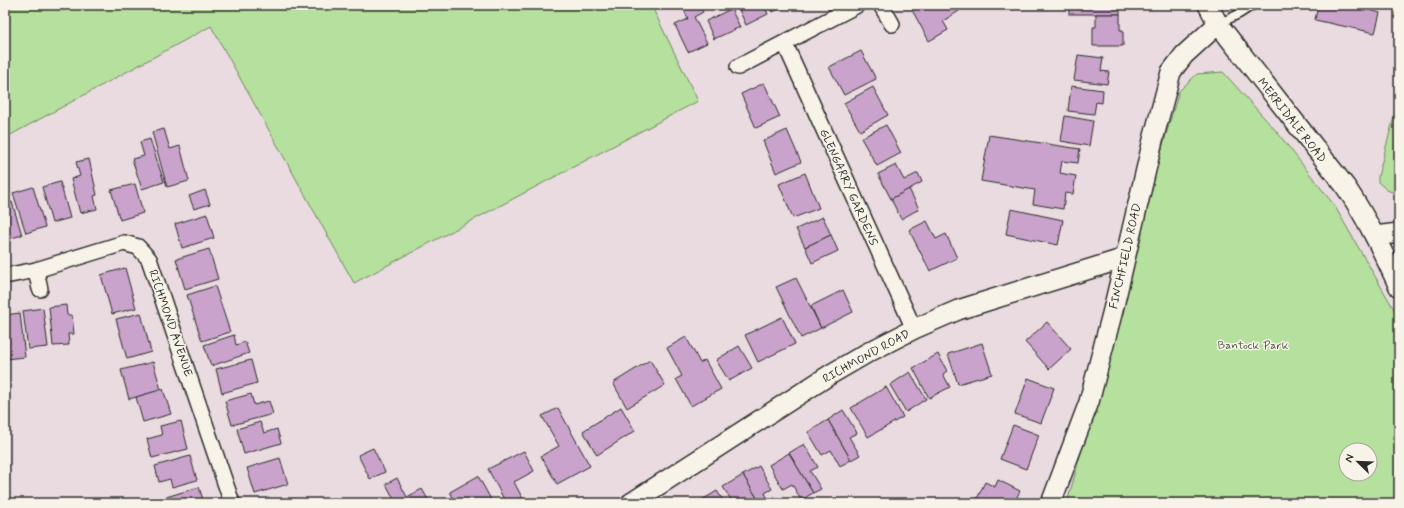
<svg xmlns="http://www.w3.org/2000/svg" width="1404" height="508" viewBox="0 0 1404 508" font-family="Mynerve,sans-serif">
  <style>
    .green { fill: #b6e09d; stroke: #708664; fill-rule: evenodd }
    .building { fill: #c9a3cb; stroke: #2b2b2b }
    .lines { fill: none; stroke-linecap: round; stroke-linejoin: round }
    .service-casing { stroke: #2b2b2b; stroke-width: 11 }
    .minor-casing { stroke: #2b2b2b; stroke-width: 18 }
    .tertiary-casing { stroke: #2b2b2b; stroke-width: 22 }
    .service { stroke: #f7f3e8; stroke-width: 8 }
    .minor { stroke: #f7f3e8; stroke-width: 15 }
    .tertiary { stroke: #f7f3e8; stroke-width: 19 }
    .labels { text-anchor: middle; stroke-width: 3; stroke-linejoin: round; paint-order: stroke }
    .street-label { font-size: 12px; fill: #2b2b2b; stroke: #f7f3e8 }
    .park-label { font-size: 12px; fill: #4e5848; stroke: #f7f3e8 }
  </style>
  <rect width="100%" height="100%" fill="#e9dbdf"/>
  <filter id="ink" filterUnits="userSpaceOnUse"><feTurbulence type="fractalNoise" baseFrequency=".025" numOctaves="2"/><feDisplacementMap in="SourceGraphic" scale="8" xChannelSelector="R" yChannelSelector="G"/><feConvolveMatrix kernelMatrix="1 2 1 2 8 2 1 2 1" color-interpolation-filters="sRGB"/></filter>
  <g filter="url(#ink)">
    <g class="green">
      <polygon points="5,5 651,5 698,101 354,283 211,26 5,138"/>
      <path d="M1223,72L1277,132L1334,205L1399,318V503H1067L1091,416L1112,332L1163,145L1179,91L1197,74ZM1346,450H1370V474H1346Z"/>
      <polygon points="1399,99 1399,195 1387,190 1378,182 1378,176"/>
    </g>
    <g class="building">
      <polygon points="682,5 699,5 703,12 694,17 707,43 688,52 675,25 688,19"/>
      <polygon points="737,5 764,5 768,14 746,25"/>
      <polygon points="769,5 790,5 772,12"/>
      <polygon points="920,5 956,5 959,11 943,21 948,30 929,41 912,10"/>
      <rect x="1069" y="5" width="51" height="9"/>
      <polygon points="1318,5 1371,5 1370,10 1380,13 1375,33 1315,20"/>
      <polygon points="731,9 740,27 714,39 706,21"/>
      <polygon points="1096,14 1120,14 1120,30 1123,30 1123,46 1093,46 1093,27 1096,27"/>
      <polygon points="861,51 876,79 844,95 829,67"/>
      <polygon points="1078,55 1103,58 1101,71 1109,72 1107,84 1074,80"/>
      <polygon points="764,83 780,117 756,128 741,94"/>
      <polygon points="1071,86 1103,90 1102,103 1096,102 1094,114 1068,111"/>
      <polygon points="873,87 888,115 860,131 844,103"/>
      <polygon points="1065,116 1093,121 1089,146 1061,141"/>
      <polygon points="886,125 901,153 877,166 861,138"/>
      <polygon points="164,129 170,149 180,146 189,181 167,187 152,132"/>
      <polygon points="787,130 801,162 776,173 763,141"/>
      <polygon points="989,135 1080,149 1078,163 1062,161 1060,173 1076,176 1073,194 1065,193 1063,209 1033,204 1035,190 981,181"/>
      <polygon points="150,139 164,182 142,189 132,159 144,156 140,142"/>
      <polygon points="89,159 97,195 94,196 97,209 80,213 71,179 80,176 76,162"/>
      <polygon points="896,165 904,180 918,173 922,182 891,199 878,174"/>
      <polygon points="805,173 819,208 793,218 779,184"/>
      <polygon points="60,182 70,218 52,223 42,187"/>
      <polygon points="135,184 143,213 120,220 111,190"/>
      <polygon points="33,187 45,227 26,233 13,193"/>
      <polygon points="909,189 919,209 901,219 891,199"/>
      <polygon points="205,190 210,204 194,209 189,196"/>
      <polygon points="12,202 22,235 5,240 5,204"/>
      <polygon points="1011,209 1063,220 1058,245 1006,234"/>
      <polygon points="207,214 214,238 182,248 175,224"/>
      <polygon points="823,217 831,235 805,247 796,229"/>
      <polygon points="927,221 936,239 946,234 957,258 930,271 909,230"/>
      <polygon points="831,235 838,251 812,263 805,247"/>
      <polygon points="209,249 218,279 185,289 176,259"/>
      <polygon points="125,268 136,308 112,314 101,275"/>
      <polygon points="796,278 821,328 801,338 776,287"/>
      <polygon points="215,286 230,332 202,341 187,295"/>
      <polygon points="843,290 853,312 821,328 811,306"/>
      <polygon points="66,305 67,315 72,315 74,334 68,334 69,345 53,346 49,307"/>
      <polygon points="43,308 48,347 28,349 23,311"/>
      <polygon points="20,313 25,357 5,359 5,315"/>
      <polygon points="141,313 151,352 127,359 116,319"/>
      <polygon points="782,317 795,344 758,362 745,335"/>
      <polygon points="1047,322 1071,349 1049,369 1025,342"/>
      <polygon points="234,335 236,345 245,342 249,353 211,366 204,345"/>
      <polygon points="686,337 700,363 705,360 721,389 691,406 676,379 682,376 667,348"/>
      <polygon points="982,343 992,374 958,384 948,354"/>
      <polygon points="739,346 752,368 729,381 716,360"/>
      <polygon points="938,354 947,371 943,374 950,387 929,398 913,368"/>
      <polygon points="251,360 257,383 222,393 216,369"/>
      <polygon points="650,360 665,385 627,408 613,383"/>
      <polygon points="153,362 161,390 129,399 121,370"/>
      <polygon points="910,372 926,399 906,412 890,385"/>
      <polygon points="1028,378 1054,388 1041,423 1015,414"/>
      <polygon points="886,387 903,417 868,437 851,408"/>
      <polygon points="163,389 171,414 143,422 136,397"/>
      <polygon points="251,394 254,405 269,401 273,414 232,425 225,401"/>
      <polygon points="621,407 635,431 597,455 583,431"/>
      <polygon points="558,408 590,466 557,484 541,456 559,446 542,416"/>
      <polygon points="843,410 857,433 849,437 860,455 851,460 828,420"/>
      <polygon points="828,420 851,460 840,466 831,450 822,455 808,432"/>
      <polygon points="181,421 188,449 152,458 147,439 162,435 160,426"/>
      <polygon points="260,422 264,433 277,429 281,443 244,454 237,429"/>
      <polygon points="1013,425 1039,435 1026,469 1000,459"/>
      <polygon points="804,444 818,467 810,471 821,489 813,493 789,453"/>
      <polygon points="373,448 385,472 370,479 358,455"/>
      <polygon points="524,451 534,471 514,482 525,503 506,503 488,469"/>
      <polygon points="789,453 813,493 801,500 792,484 783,489 769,465"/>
      <polygon points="190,456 197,480 172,487 170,479 159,482 155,466"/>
      <polygon points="280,458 288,484 255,494 247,468"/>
      <polygon points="759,466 772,489 765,493 770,503 760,503 743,475"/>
      <polygon points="743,475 760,503 733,503 723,487"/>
      <polygon points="478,476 493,503 456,503 450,492"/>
      <polygon points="397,478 407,497 422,489 430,503 396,503 386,484"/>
      <polygon points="998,480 1020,491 1014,503 981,503 976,501 985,482 995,487"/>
      <polygon points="199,487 204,503 165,503 163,498"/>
      <polygon points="717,491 725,503 697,503"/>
    </g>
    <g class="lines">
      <g class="service-casing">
        <polyline id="service" points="1218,24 1239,14 1253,5"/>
      </g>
      <g class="minor-casing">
        <g id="minor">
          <polyline points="881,5 892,24"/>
          <polyline points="785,44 914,329"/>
          <polyline points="738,67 857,5"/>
          <polyline points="36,270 40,289"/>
          <polyline points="5,276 36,270 124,243 138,247 149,259 232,503"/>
        </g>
      </g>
      <g class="tertiary-casing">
        <g id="tertiary">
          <path d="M1208,5L1218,24L1345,186C1367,218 1383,252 1399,287"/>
          <polyline points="1375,236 1399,233"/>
          <polyline points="631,503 831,374 867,353 914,329 958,310 1125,258"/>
          <polyline points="1051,503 1089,402 1113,310 1153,140 1171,72 1184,55 1218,24"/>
        </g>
      </g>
      <use href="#service" class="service"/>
      <use href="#minor" class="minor"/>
      <use href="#tertiary" class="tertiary"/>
    </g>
  </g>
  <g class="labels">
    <g class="street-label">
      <text transform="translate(1292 120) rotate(52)" y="4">MERRIDALE ROAD</text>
      <text transform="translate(849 187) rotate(66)" y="4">GLENGARRY GARDENS</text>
      <text transform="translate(1125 256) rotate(-77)" y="4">FINCHFIELD ROAD</text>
      <text transform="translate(171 323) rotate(71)" y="4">RICHMOND AVENUE</text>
      <text transform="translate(866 356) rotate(-29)" y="4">RICHMOND ROAD</text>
    </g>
    <g class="park-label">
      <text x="1253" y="349">Bantock Park</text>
    </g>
  </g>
  <rect width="1404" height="508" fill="none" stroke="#f7f3e8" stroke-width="20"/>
  <rect x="10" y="10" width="1384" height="488" fill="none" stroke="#2b2b2b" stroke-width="1.5" filter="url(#ink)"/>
  <g transform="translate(1358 462) rotate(293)"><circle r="19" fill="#f7f3e8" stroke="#a5a39c"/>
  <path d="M0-3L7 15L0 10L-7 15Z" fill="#2b2b2b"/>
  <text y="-6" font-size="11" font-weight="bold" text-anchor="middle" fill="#2b2b2b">N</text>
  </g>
</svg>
